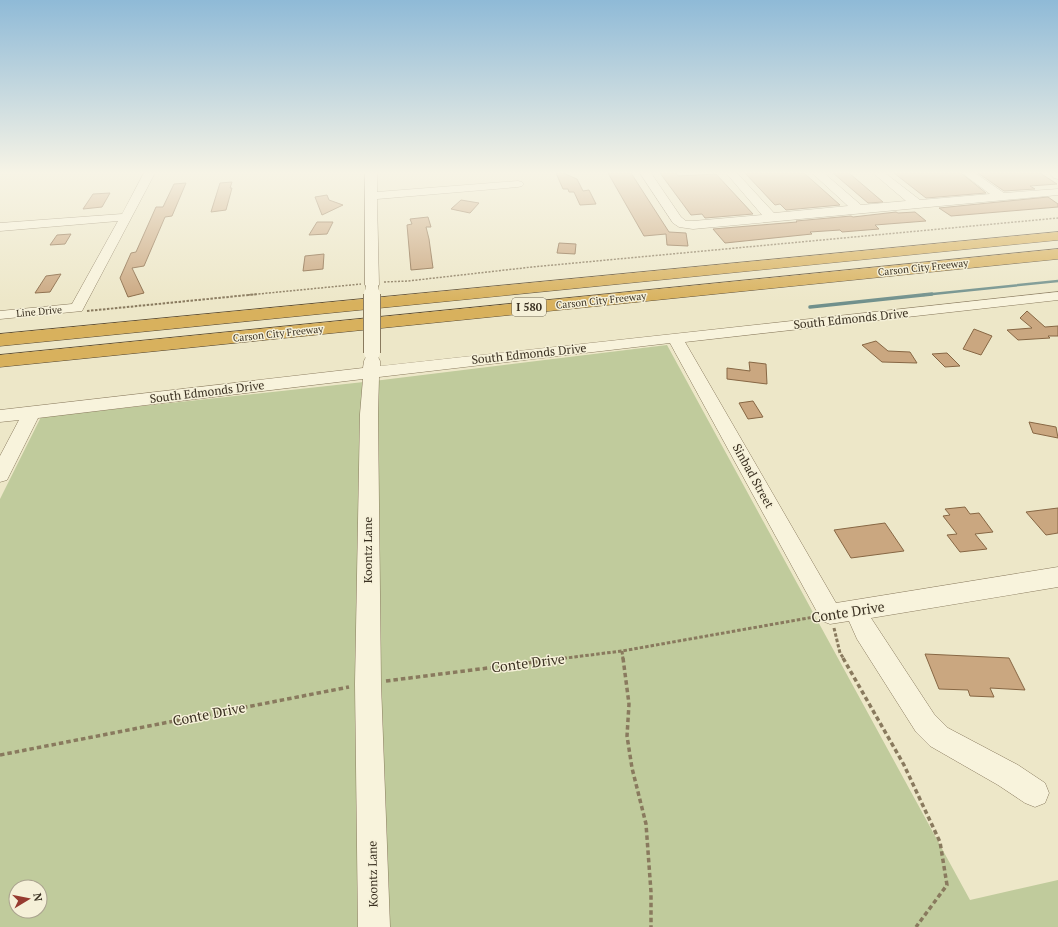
<svg xmlns="http://www.w3.org/2000/svg" width="1058" height="927" viewBox="0 0 1058 927" font-family="'PT Serif',serif">
  <style>
    .green { fill: #c0cb9c; fill-rule: evenodd }
    .lines { fill: none; stroke-linecap: round; stroke-linejoin: round }
    .stream-far1 { stroke: #70908c; stroke-width: 2.5 }
    .stream { stroke: #70908c; stroke-width: 3.5 }
    .building { fill: #caa780; stroke: #876744 }
    .minor-casing { stroke: #897a5e; stroke-width: 1 }
    .highway-casing { stroke: #574831; stroke-width: 1 }
    .path-far3 { stroke: #897a5e; stroke-width: 1.5; stroke-dasharray: 2 1.5; stroke-linecap: butt }
    .path-far2 { stroke: #897a5e; stroke-width: 2; stroke-dasharray: 2.5 1.5; stroke-linecap: butt }
    .path-far1 { stroke: #897a5e; stroke-width: 3; stroke-dasharray: 3.5 2; stroke-linecap: butt }
    .path { stroke: #897a5e; stroke-width: 3.5; stroke-dasharray: 4.5 3; stroke-linecap: butt }
    .minor { fill: #f8f3dc; fill-rule: evenodd }
    .highway { fill: #d8b15d; fill-rule: evenodd }
    .minor-bridge-far1-casing { stroke: #897a5e; stroke-width: 13; stroke-linecap: butt }
    .minor-bridge-casing { stroke: #897a5e; stroke-width: 18; stroke-linecap: butt }
    .minor-bridge-far1 { stroke: #f8f3dc; stroke-width: 12 }
    .minor-bridge { stroke: #f8f3dc; stroke-width: 16 }
    .labels { text-anchor: middle; stroke-width: 3; stroke-linejoin: round; paint-order: stroke }
    .far-street-label { font-size: 10px; fill: #3a3021; stroke: #f5f0d8 }
    .shield { fill: #f5f0d8; stroke: #726a58; stroke-width: 1 }
    .shield-label { font-size: 11px; font-weight: bold; fill: #3a3021 }
    .street-label { font-size: 12px; fill: #3a3021; stroke: #f5f0d8 }
    .near-street-label { font-size: 14px; fill: #3a3021; stroke: #f5f0d8 }
  </style>
  <rect width="100%" height="100%" fill="#ede7c8"/>
  <path class="green" d="M667,345L970,900L1058,880V927H0V499L41,417L382,380ZM16,887H40V911H16Z"/>
  <g class="lines">
    <polyline class="stream-far1" points="923,295 1058,281"/>
    <polyline class="stream" points="810,307 932,294"/>
  </g>
  <g class="building">
    <polygon points="556,173 563,173 577,179 583,191 589,190 596,204 580,205 574,192 569,192 568,189 563,189"/>
    <polygon points="608,173 631,173 669,232 686,233 688,246 667,245 666,234 644,236"/>
    <polygon points="660,173 676,173 678,176 716,174 753,214 705,218 702,214 691,215"/>
    <polygon points="745,173 804,173 840,205 786,210 780,204 775,205"/>
    <polygon points="833,173 849,173 883,202 868,203"/>
    <polygon points="894,173 961,173 986,193 926,198"/>
    <polygon points="978,173 1040,173 1057,184 1030,186 1035,189 1004,191"/>
    <polygon points="232,182 230,188 232,188 226,210 211,212 220,183"/>
    <polygon points="186,183 172,216 165,217 144,266 132,268 144,293 128,297 120,278 131,253 136,252 156,207 163,207 174,184"/>
    <polygon points="110,193 102,207 83,209 93,194"/>
    <polygon points="327,195 329,200 343,205 322,215 315,197"/>
    <polygon points="1048,197 1058,204 1058,207 951,216 939,208"/>
    <polygon points="461,200 479,203 470,213 451,209"/>
    <polygon points="896,212 898,213 915,212 926,221 875,225 879,229 842,232 840,230 810,232 812,234 725,243 713,229 797,222 796,221 851,216 853,217"/>
    <polygon points="428,217 431,227 426,227 429,239 433,268 411,270 407,225 412,224 410,219"/>
    <polygon points="317,222 333,222 327,234 309,235"/>
    <polygon points="71,234 65,244 50,245 57,235"/>
    <polygon points="559,243 576,244 575,254 557,253"/>
    <polygon points="324,254 323,269 303,271 305,256"/>
    <polygon points="61,274 50,292 35,293 46,276"/>
    <polygon points="1027,311 1045,327 1058,326 1058,336 1048,336 1050,338 1018,340 1007,330 1032,328 1020,318"/>
    <polygon points="974,329 992,336 981,355 963,349"/>
    <polygon points="876,341 888,351 910,352 917,363 882,362 862,345"/>
    <polygon points="947,353 960,366 945,367 932,354"/>
    <polygon points="749,362 766,364 767,384 727,379 727,368 750,371"/>
    <polygon points="753,401 763,417 748,419 739,403"/>
    <polygon points="1029,422 1056,427 1058,438 1033,433"/>
    <polygon points="965,507 970,514 979,513 993,532 975,534 987,549 960,552 947,535 957,534 943,516 950,515 945,509"/>
    <polygon points="1058,508 1058,533 1046,535 1026,512"/>
    <polygon points="885,523 904,551 851,558 834,530"/>
    <polygon points="925,654 1009,658 1025,690 990,688 994,697 970,696 968,690 939,689"/>
  </g>
  <g class="lines">
    <g class="minor-casing">
      <g id="minor">
        <polygon points="144,173 155,173 82,311 0,319 0,311 72,304 118,221 0,231 0,223 122,214"/>
        <polygon points="365,173 377,173 377,192 518,181 522,182 524,184 522,186 518,187 377,199 379,285 377,288 372,289 367,288 365,285"/>
        <polygon points="640,173 651,173 681,217 686,221 693,221 762,215 726,173 737,173 774,213 848,206 812,173 824,173 861,205 906,201 873,173 885,173 920,200 990,194 962,173 975,173 1004,193 1058,189 1058,195 693,229 679,227 673,223"/>
        <polygon points="1049,173 1058,173 1058,179 1054,178"/>
        <polygon points="1058,292 1058,300 685,342 836,603 1058,567 1058,587 871,618 934,714 948,728 1018,765 1045,783 1049,793 1045,803 1035,807 1025,803 998,785 930,746 916,732 857,639 849,621 830,624 822,621 670,343 379,377 378,414 381,684 390,927 358,927 355,684 360,414 363,379 38,418 7,480 0,482 0,456 19,420 0,422 0,410 363,368 364,361 366,357 372,356 378,357 380,361 380,366"/>
      </g>
    </g>
    <g class="highway-casing">
      <g id="highway">
        <polygon points="1058,232 1058,240 0,346 0,334"/>
        <polygon points="1058,249 1058,259 0,367 0,355"/>
      </g>
    </g>
    <g class="path-far3">
      <polyline points="384,282 408,281 532,267 1058,218"/>
      <polyline points="248,295 361,284"/>
    </g>
    <polyline class="path-far2" points="87,311 258,294"/>
    <g class="path-far1">
      <polyline points="834,628 840,653 844,659"/>
      <polyline points="622,651 623,659"/>
      <polyline points="558,659 622,651 814,617"/>
    </g>
    <g class="path">
      <polyline points="623,658 629,704 627,736 632,768 646,824 651,892 651,927"/>
      <polyline points="843,658 904,765 940,842 947,885 916,927"/>
      <polyline points="386,681 566,658"/>
      <polyline points="0,755 349,687"/>
    </g>
    <use href="#minor" class="minor"/>
    <use href="#highway" class="highway"/>
    <g class="minor-bridge-far1-casing">
      <polyline id="minor-bridge-far1" points="372,285 372,295"/>
    </g>
    <g class="minor-bridge-casing">
      <polyline id="minor-bridge" points="372,294 372,353"/>
    </g>
    <use href="#minor-bridge-far1" class="minor-bridge-far1"/>
    <use href="#minor-bridge" class="minor-bridge"/>
  </g>
  <linearGradient id="sky" x2="0" y2="1"><stop stop-color="#8fbad7"/><stop offset="0.57" stop-color="#f7f4e6"/><stop offset="1" stop-color="#f7f4e6" stop-opacity="0"/></linearGradient>
  <rect width="1058" height="303" fill="url(#sky)"/>
  <g class="labels">
    <g class="far-street-label">
      <text transform="translate(923 267) rotate(-6)" y="4">Carson City Freeway</text>
      <text transform="translate(601 300) rotate(-6)" y="4">Carson City Freeway</text>
      <text transform="translate(39 311) rotate(-5)" y="4">Line Drive</text>
      <text transform="translate(278 333) rotate(-6)" y="4">Carson City Freeway</text>
    </g>
    <rect class="shield" x="512" y="298" width="34" height="18" rx="3"/>
    <g class="shield-label">
      <text x="529" y="311">I 580</text>
    </g>
    <g class="street-label">
      <text transform="translate(851 319) rotate(-6)" y="4">South Edmonds Drive</text>
      <text transform="translate(529 354) rotate(-6)" y="4">South Edmonds Drive</text>
      <text transform="translate(207 392) rotate(-7)" y="4">South Edmonds Drive</text>
      <text transform="translate(753 476) rotate(61)" y="4">Sinbad Street</text>
      <text transform="translate(368 550) rotate(-90)" y="4">Koontz Lane</text>
      <text transform="translate(373 874) rotate(-91)" y="4">Koontz Lane</text>
    </g>
    <g class="near-street-label">
      <text transform="translate(848 612) rotate(-9)" y="5">Conte Drive</text>
      <text transform="translate(528 663) rotate(-7)" y="5">Conte Drive</text>
      <text transform="translate(209 714) rotate(-11)" y="5">Conte Drive</text>
    </g>
  </g>
  <g transform="translate(28 899) rotate(80)"><circle r="19" fill="#f5f0d8" stroke="#aaa38f"/>
  <path d="M0-3L7 15L0 10L-7 15Z" fill="#963b30"/>
  <text y="-6" font-size="11" font-weight="bold" text-anchor="middle" fill="#3a3021">N</text>
  </g>
</svg>
